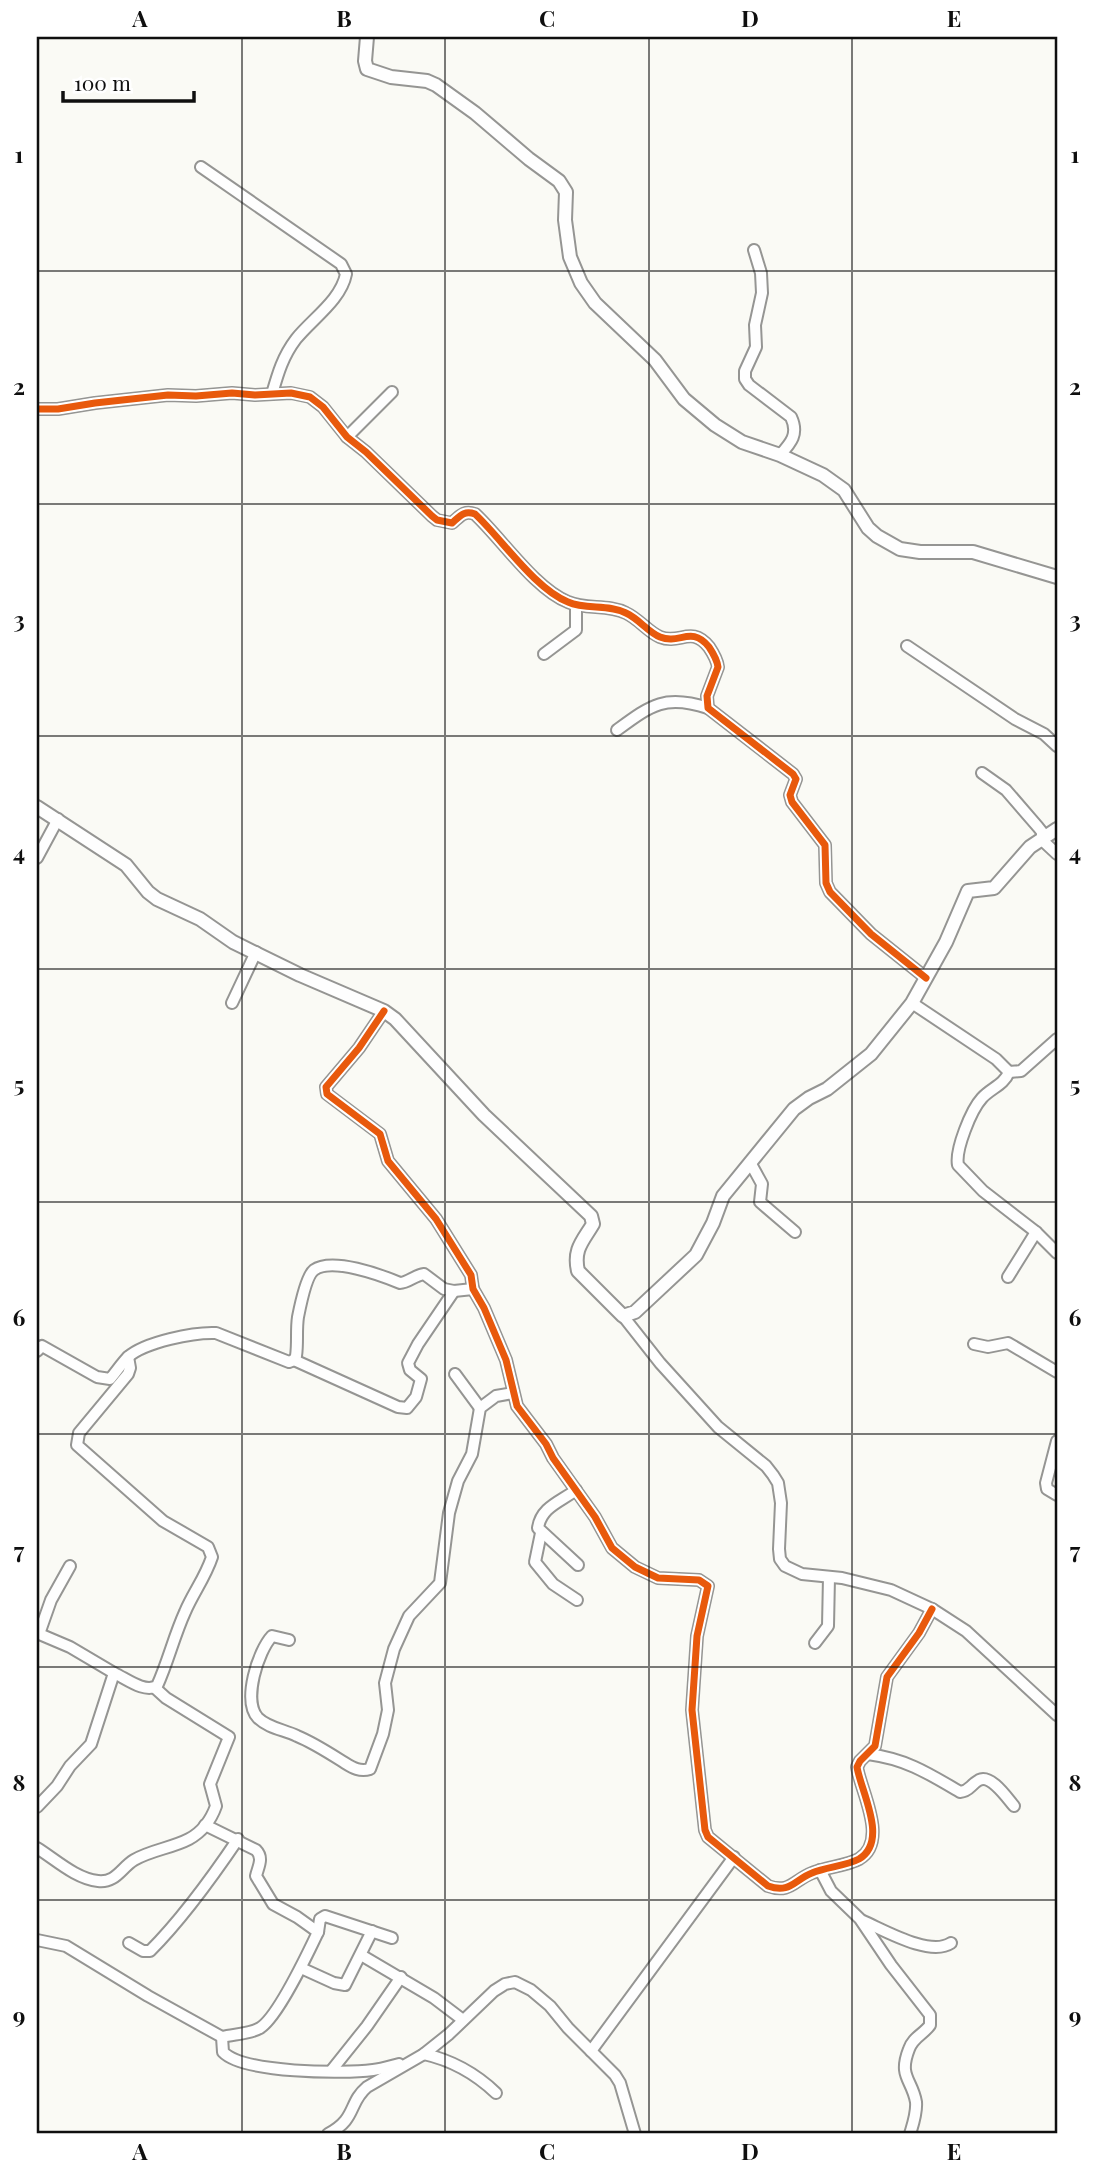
<svg xmlns="http://www.w3.org/2000/svg" width="1094" height="2171" viewBox="0 0 1094 2171" font-family="'Playfair Display',serif">
  <style>
    .lines { fill: none; stroke-linecap: round; stroke-linejoin: round }
    .minor-casing { stroke: #959593; stroke-width: 14 }
    .tertiary-casing { stroke: #959593; stroke-width: 16 }
    .minor { stroke: #fefefe; stroke-width: 10 }
    .tertiary { stroke: #fefefe; stroke-width: 12 }
    .cycleway-casing { stroke: #fff; stroke-width: 11 }
    .cycleway { stroke: #e8590c; stroke-width: 7 }
    .grid { fill: none; stroke: #0f0f0f; stroke-width: 2; stroke-opacity: 0.55 }
    .neatline { fill: none; stroke: #0f0f0f; stroke-width: 2.5 }
    .grid-label { font-size: 23px; text-anchor: middle; font-weight: bold; fill: #0f0f0f }
  </style>
  <rect width="100%" height="100%" fill="#fafaf5"/>
  <g class="lines">
    <g class="minor-casing">
      <g id="minor">
        <path d="M201,167L341,264L346,274C341,300 312,319 296,339C283,356 278,373 272,394"/>
        <path d="M754,250L761,273L762,293L755,325L756,347L745,371V379L749,385L791,417C799,434 791,443 780,455"/>
        <path d="M37,409H58L95,403L168,395L196,396L232,393L255,395L291,393L310,397L323,407L347,437L366,452L432,516L437,520L452,523C460,516 464,510 475,514C501,538 535,589 568,602C586,610 608,604 626,613C639,619 648,632 660,637C680,645 691,625 709,647C713,653 717,659 718,667L707,696L708,708L793,774L796,779L790,795L792,802L825,845L826,883L830,892L871,934L926,978"/>
        <polyline points="347,437 392,392"/>
        <polyline points="907,646 1015,719 1044,734 1057,746"/>
        <polyline points="544,654 576,630 576,605"/>
        <path d="M617,730C651,705 665,694 708,708"/>
        <polyline points="982,773 1006,790 1038,827 1042,832 1042,840 1057,854"/>
        <polyline points="37,858 58,819"/>
        <polyline points="232,1003 256,952"/>
        <path d="M912,1003L996,1059L1009,1072C1004,1085 991,1088 982,1098C971,1110 955,1150 958,1165L983,1191L1036,1232L1057,1253"/>
        <path d="M384,1011L359,1048L326,1087L327,1094L380,1134L388,1161L436,1219L471,1275L473,1289L484,1308L506,1360L517,1406L546,1444L553,1458L595,1517L612,1548L635,1567L658,1578L699,1580L708,1586L697,1636L692,1710L705,1830L708,1837L768,1886C790,1894 794,1880 812,1873C826,1867 846,1866 859,1859C889,1841 861,1792 857,1767L860,1761L875,1746L887,1677L919,1633L932,1609"/>
        <polyline points="1009,1072 1021,1071 1057,1039"/>
        <polyline points="751,1164 762,1184 760,1202 795,1232"/>
        <polyline points="1008,1277 1036,1232"/>
        <polyline points="623,1316 660,1363 718,1427 766,1466 773,1475 778,1483 781,1503 779,1549 780,1559 785,1566 802,1574 842,1578 891,1590 932,1609 966,1631 1057,1715"/>
        <polyline points="974,1344 988,1347 1008,1343 1057,1372"/>
        <path d="M37,1351L42,1346L97,1377L110,1379C116,1372 122,1363 128,1357C145,1342 194,1332 216,1333L289,1362L294,1360L296,1356C298,1343 296,1330 298,1317C300,1307 306,1276 314,1270C332,1257 381,1275 400,1283C408,1283 415,1275 424,1274L444,1289L454,1291L473,1289"/>
        <polyline points="294,1360 398,1407 407,1408 416,1397 421,1379 410,1370 408,1363 418,1344 454,1291"/>
        <polyline points="455,1374 480,1408"/>
        <polyline points="1057,1441 1046,1483 1047,1489 1057,1495"/>
        <path d="M576,1490C560,1502 541,1507 538,1528L578,1565"/>
        <polyline points="541,1533 535,1562 553,1584 577,1600"/>
        <polyline points="37,1633 70,1647 114,1673 91,1744 70,1766 57,1786 37,1807"/>
        <polyline points="39,1634 51,1600 70,1566"/>
        <path d="M289,1640L272,1636C258,1651 242,1701 258,1718C268,1728 285,1730 297,1736C314,1743 329,1753 345,1763C353,1768 360,1772 370,1769L383,1734L388,1710L385,1683L394,1649L409,1616L440,1583L449,1513L458,1481L472,1454L480,1408L496,1396L513,1393"/>
        <polyline points="815,1643 828,1626 829,1577"/>
        <path d="M114,1673C127,1679 144,1693 157,1686C168,1662 174,1636 185,1612C193,1593 205,1578 212,1557L208,1547L163,1521L77,1445L79,1433L128,1374L130,1368L128,1357"/>
        <path d="M868,1754C906,1759 928,1773 960,1792C970,1791 970,1785 979,1780C991,1774 1007,1798 1014,1806"/>
        <path d="M205,1825L256,1850C264,1858 258,1867 256,1876L273,1904L297,1917L318,1932C308,1953 278,2017 260,2028C250,2034 234,2034 222,2037"/>
        <path d="M37,1848C55,1859 76,1879 98,1881C116,1883 121,1868 134,1860C151,1850 172,1848 189,1839C202,1832 211,1820 216,1806L210,1784L229,1737L166,1698L155,1688"/>
        <path d="M820,1870L831,1891L860,1919L891,1965L930,2015V2025C924,2034 913,2037 909,2049C898,2077 912,2079 916,2102C917,2113 913,2124 910,2134"/>
        <path d="M863,1921C884,1930 930,1957 951,1943"/>
        <polyline points="318,1932 320,1919 325,1916 392,1938"/>
        <path d="M37,1940L66,1946L148,1996L222,2037L223,2052C243,2073 343,2074 373,2070C382,2069 391,2066 399,2064"/>
        <path d="M129,1943L143,1951H150C181,1920 213,1876 238,1839"/>
        <polyline points="361,1955 434,1998 463,2020"/>
        <polyline points="301,1968 334,1983 345,1985 372,1931"/>
        <polyline points="591,2051 734,1857"/>
        <path d="M424,2054C451,2060 476,2074 496,2093"/>
        <polyline points="331,2071 367,2026 401,1977"/>
        <path d="M328,2134C357,2119 348,2103 367,2087L424,2054L449,2034L494,1991L505,1984L515,1982L531,1990L550,2006L568,2028L615,2075L620,2083L635,2134"/>
      </g>
    </g>
    <g class="tertiary-casing">
      <g id="tertiary">
        <polyline points="367,37 365,61 367,69 391,77 427,81 436,85 475,113 529,159 559,181 566,192 565,220 570,257 581,283 595,303 655,360 684,399 715,425 742,442 780,455 823,475 844,490 868,528 877,536 900,549 920,552 973,552 1057,577"/>
        <path d="M37,807L126,865L148,892L157,899L200,919L233,942L300,975L384,1011L395,1019L484,1115L591,1216L593,1224C583,1241 573,1249 578,1271L623,1316L635,1312L696,1255L713,1223L723,1196L794,1109L809,1098L827,1089L871,1054L912,1003L946,942L968,891L994,888L1030,847L1057,829"/>
      </g>
    </g>
    <use href="#minor" class="minor"/>
    <use href="#tertiary" class="tertiary"/>
    <g class="cycleway-casing">
      <g id="cycleway">
        <path d="M37,409H58L95,403L168,395L196,396L232,393L255,395L291,393L310,397L323,407L347,437L366,452L432,516L437,520L452,523C460,516 464,510 475,514C501,538 535,589 568,602C586,610 608,604 626,613C639,619 648,632 660,637C680,645 691,625 709,647C713,653 717,659 718,667L707,696L708,708L793,774L796,779L790,795L792,802L825,845L826,883L830,892L871,934L926,978"/>
        <path d="M384,1011L359,1048L326,1087L327,1094L380,1134L388,1161L436,1219L471,1275L473,1289L484,1308L506,1360L517,1406L546,1444L553,1458L595,1517L612,1548L635,1567L658,1578L699,1580L708,1586L697,1636L692,1710L705,1830L708,1837L768,1886C790,1894 794,1880 812,1873C826,1867 846,1866 859,1859C889,1841 861,1792 857,1767L860,1761L875,1746L887,1677L919,1633L932,1609"/>
      </g>
    </g>
    <use href="#cycleway" class="cycleway"/>
  </g>
  <path class="grid" d="M242,37V2134M445,37V2134M649,37V2134M852,37V2134M37,271H1057M37,504H1057M37,736H1057M37,969H1057M37,1202H1057M37,1434H1057M37,1667H1057M37,1900H1057"/>
  <rect width="1094" height="2171" fill="none" stroke="#ffffff" stroke-width="77"/>
  <path d="M63 91v10h131v-10" fill="none" stroke="#0f0f0f" stroke-width="3.5"/>
  <text x="74" y="91" font-size="21" fill="#0f0f0f" stroke="#ffffff" stroke-width="5" paint-order="stroke">100 m</text>
  <rect x="38" y="38" width="1018" height="2094" class="neatline"/>
  <g class="grid-label">
    <text x="140" y="27">A</text>
    <text x="344" y="27">B</text>
    <text x="547" y="27">C</text>
    <text x="750" y="27">D</text>
    <text x="954" y="27">E</text>
    <text x="19" y="163">1</text>
    <text x="1075" y="163">1</text>
    <text x="19" y="395">2</text>
    <text x="1075" y="395">2</text>
    <text x="19" y="628">3</text>
    <text x="1075" y="628">3</text>
    <text x="19" y="861">4</text>
    <text x="1075" y="861">4</text>
    <text x="19" y="1093">5</text>
    <text x="1075" y="1093">5</text>
    <text x="19" y="1326">6</text>
    <text x="1075" y="1326">6</text>
    <text x="19" y="1559">7</text>
    <text x="1075" y="1559">7</text>
    <text x="19" y="1791">8</text>
    <text x="1075" y="1791">8</text>
    <text x="19" y="2024">9</text>
    <text x="1075" y="2024">9</text>
    <text x="140" y="2160">A</text>
    <text x="344" y="2160">B</text>
    <text x="547" y="2160">C</text>
    <text x="750" y="2160">D</text>
    <text x="954" y="2160">E</text>
  </g>
</svg>
